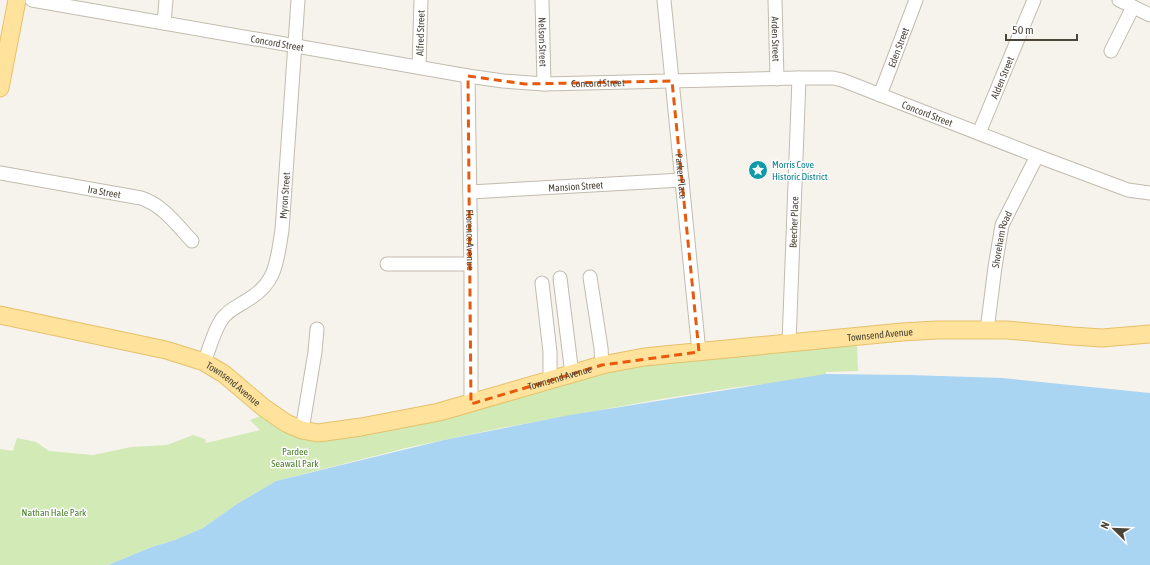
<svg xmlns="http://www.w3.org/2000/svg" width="1150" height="565" viewBox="0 0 1150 565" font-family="'Asap Condensed',sans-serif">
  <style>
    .green { fill: #d2eab5 }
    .water { fill: #a9d4f2 }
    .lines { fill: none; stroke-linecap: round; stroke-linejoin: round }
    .minor-casing { stroke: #c2bbae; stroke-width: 15 }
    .major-casing { stroke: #e6c16a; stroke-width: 19 }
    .minor { stroke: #fff; stroke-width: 13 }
    .major { stroke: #ffe39c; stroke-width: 17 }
    .marked { fill: none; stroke: #e8590c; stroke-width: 3; stroke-dasharray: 8 5; stroke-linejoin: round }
    .labels { text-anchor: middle; stroke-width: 3; stroke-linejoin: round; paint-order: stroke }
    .street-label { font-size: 10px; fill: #4b4439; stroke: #fff }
    .culture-label { font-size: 10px; fill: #0d838f; stroke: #fff; text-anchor: start }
    .park-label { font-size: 10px; fill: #4a7f2a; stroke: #fff }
  </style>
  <rect width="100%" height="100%" fill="#f6f3ec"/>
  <polygon class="green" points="857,343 858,371 826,372 826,378 738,387 661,399 506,427 410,447 276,481 237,504 203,528 175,540 152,547 108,565 0,565 0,449 13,451 17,438 36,442 49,451 93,455 132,447 167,445 193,435 205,439 206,443 260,430 250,420 260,416 284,430 296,435 613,369"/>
  <polygon class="water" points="826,374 909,375 1002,378 1150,393 1150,565 108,565 152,547 175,540 203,528 237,504 276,481 444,440 570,415"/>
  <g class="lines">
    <g class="minor-casing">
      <g id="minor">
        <path id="s1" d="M32,0L468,76L503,81L544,84L799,78H833L842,80L1037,156L1128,190L1150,193"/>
        <path id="s2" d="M542,0L544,84"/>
        <path id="s3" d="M664,0L699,352"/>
        <path id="s4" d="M775,0L777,79"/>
        <polyline points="1119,0 1150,15"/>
        <polyline points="164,23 166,0"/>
        <polyline points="1111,51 1133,7"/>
        <path id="s5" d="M419,67L421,0"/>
        <path id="s6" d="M468,76L471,274V404"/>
        <path id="s7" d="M880,95L916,0"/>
        <path id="s8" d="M979,133L1034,0"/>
        <path id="s9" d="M0,173L141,198C163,205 177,225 192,241"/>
        <path id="s10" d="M470,192L682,180"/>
        <polyline points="387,264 470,264"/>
        <polyline points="590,277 601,348 602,365"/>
        <polyline points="560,278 572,374"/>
        <polyline points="542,283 550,352 550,380"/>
        <path id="s11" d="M987,330L995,267L1002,225L1037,156"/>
        <path id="s12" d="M789,343L799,78"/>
        <path id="s13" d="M204,362C210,348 213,332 222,319C228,310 240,305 249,299C277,282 277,260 282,230L298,0"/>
        <polyline points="302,430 315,352 317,329"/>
      </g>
    </g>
    <g class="major-casing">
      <g id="major">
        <polyline points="0,88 17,0"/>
        <path id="s14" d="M0,315L166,350L204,362L224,374L263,407L286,423L302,430L318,433L361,427L439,412L602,365L644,357L902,332L937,330H1007L1072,336L1102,338L1150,334"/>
      </g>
    </g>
    <use href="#minor" class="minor"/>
    <use href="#major" class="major"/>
  </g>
  <path class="marked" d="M468,76L525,84L672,81L699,352L602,365L471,404Z"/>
  <defs>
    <g id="sight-disc" transform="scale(1)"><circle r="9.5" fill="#0f9aa8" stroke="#fff"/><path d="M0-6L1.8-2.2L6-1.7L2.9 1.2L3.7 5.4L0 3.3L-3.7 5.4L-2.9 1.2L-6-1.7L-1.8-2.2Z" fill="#fff"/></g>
  </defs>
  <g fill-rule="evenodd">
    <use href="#sight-disc" x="758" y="170"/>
  </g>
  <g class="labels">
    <g class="street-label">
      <text dy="4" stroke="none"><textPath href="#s5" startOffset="34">Alfred Street</textPath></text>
      <text dy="4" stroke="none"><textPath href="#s4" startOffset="39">Arden Street</textPath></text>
      <text dy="4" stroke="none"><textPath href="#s2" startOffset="42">Nelson Street</textPath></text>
      <text dy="4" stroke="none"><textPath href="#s1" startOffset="249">Concord Street</textPath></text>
      <text dy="4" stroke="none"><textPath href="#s7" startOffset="51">Eden Street</textPath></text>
      <text dy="4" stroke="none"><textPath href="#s8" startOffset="60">Alden Street</textPath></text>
      <text dy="4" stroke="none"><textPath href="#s1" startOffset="573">Concord Street</textPath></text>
      <text dy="4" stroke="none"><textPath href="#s1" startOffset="909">Concord Street</textPath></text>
      <text dy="4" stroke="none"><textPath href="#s3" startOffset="177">Parker Place</textPath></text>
      <text dy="4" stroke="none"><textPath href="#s10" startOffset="106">Mansion Street</textPath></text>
      <text dy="4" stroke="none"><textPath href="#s9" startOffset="106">Ira Street</textPath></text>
      <text dy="4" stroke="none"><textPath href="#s13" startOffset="195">Myron Street</textPath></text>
      <text dy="4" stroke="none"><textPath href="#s12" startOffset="121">Beecher Place</textPath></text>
      <text dy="4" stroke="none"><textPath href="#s6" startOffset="164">Florence Avenue</textPath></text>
      <text dy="4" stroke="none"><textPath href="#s11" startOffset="92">Shoreham Road</textPath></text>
      <text dy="4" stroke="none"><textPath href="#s14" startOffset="918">Townsend Avenue</textPath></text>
      <text dy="4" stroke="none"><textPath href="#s14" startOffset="594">Townsend Avenue</textPath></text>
      <text dy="4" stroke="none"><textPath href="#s14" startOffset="246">Townsend Avenue</textPath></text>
    </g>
    <g class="culture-label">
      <text x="772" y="168">Morris Cove<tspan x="772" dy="12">Historic District</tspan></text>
    </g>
    <g class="park-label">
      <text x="295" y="455">Pardee<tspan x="295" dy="12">Seawall Park</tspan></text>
      <text x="54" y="516">Nathan Hale Park</text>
    </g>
  </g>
  <g transform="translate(1114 529) rotate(293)" stroke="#ffffff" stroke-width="3" paint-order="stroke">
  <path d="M0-3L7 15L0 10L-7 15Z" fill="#4b4439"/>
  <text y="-6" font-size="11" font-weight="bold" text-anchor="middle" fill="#4b4439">N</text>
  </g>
  <path d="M1006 34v6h71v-6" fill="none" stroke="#4b4439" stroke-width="2"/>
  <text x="1012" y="34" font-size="12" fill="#4b4439" stroke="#ffffff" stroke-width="3" paint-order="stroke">50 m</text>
</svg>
